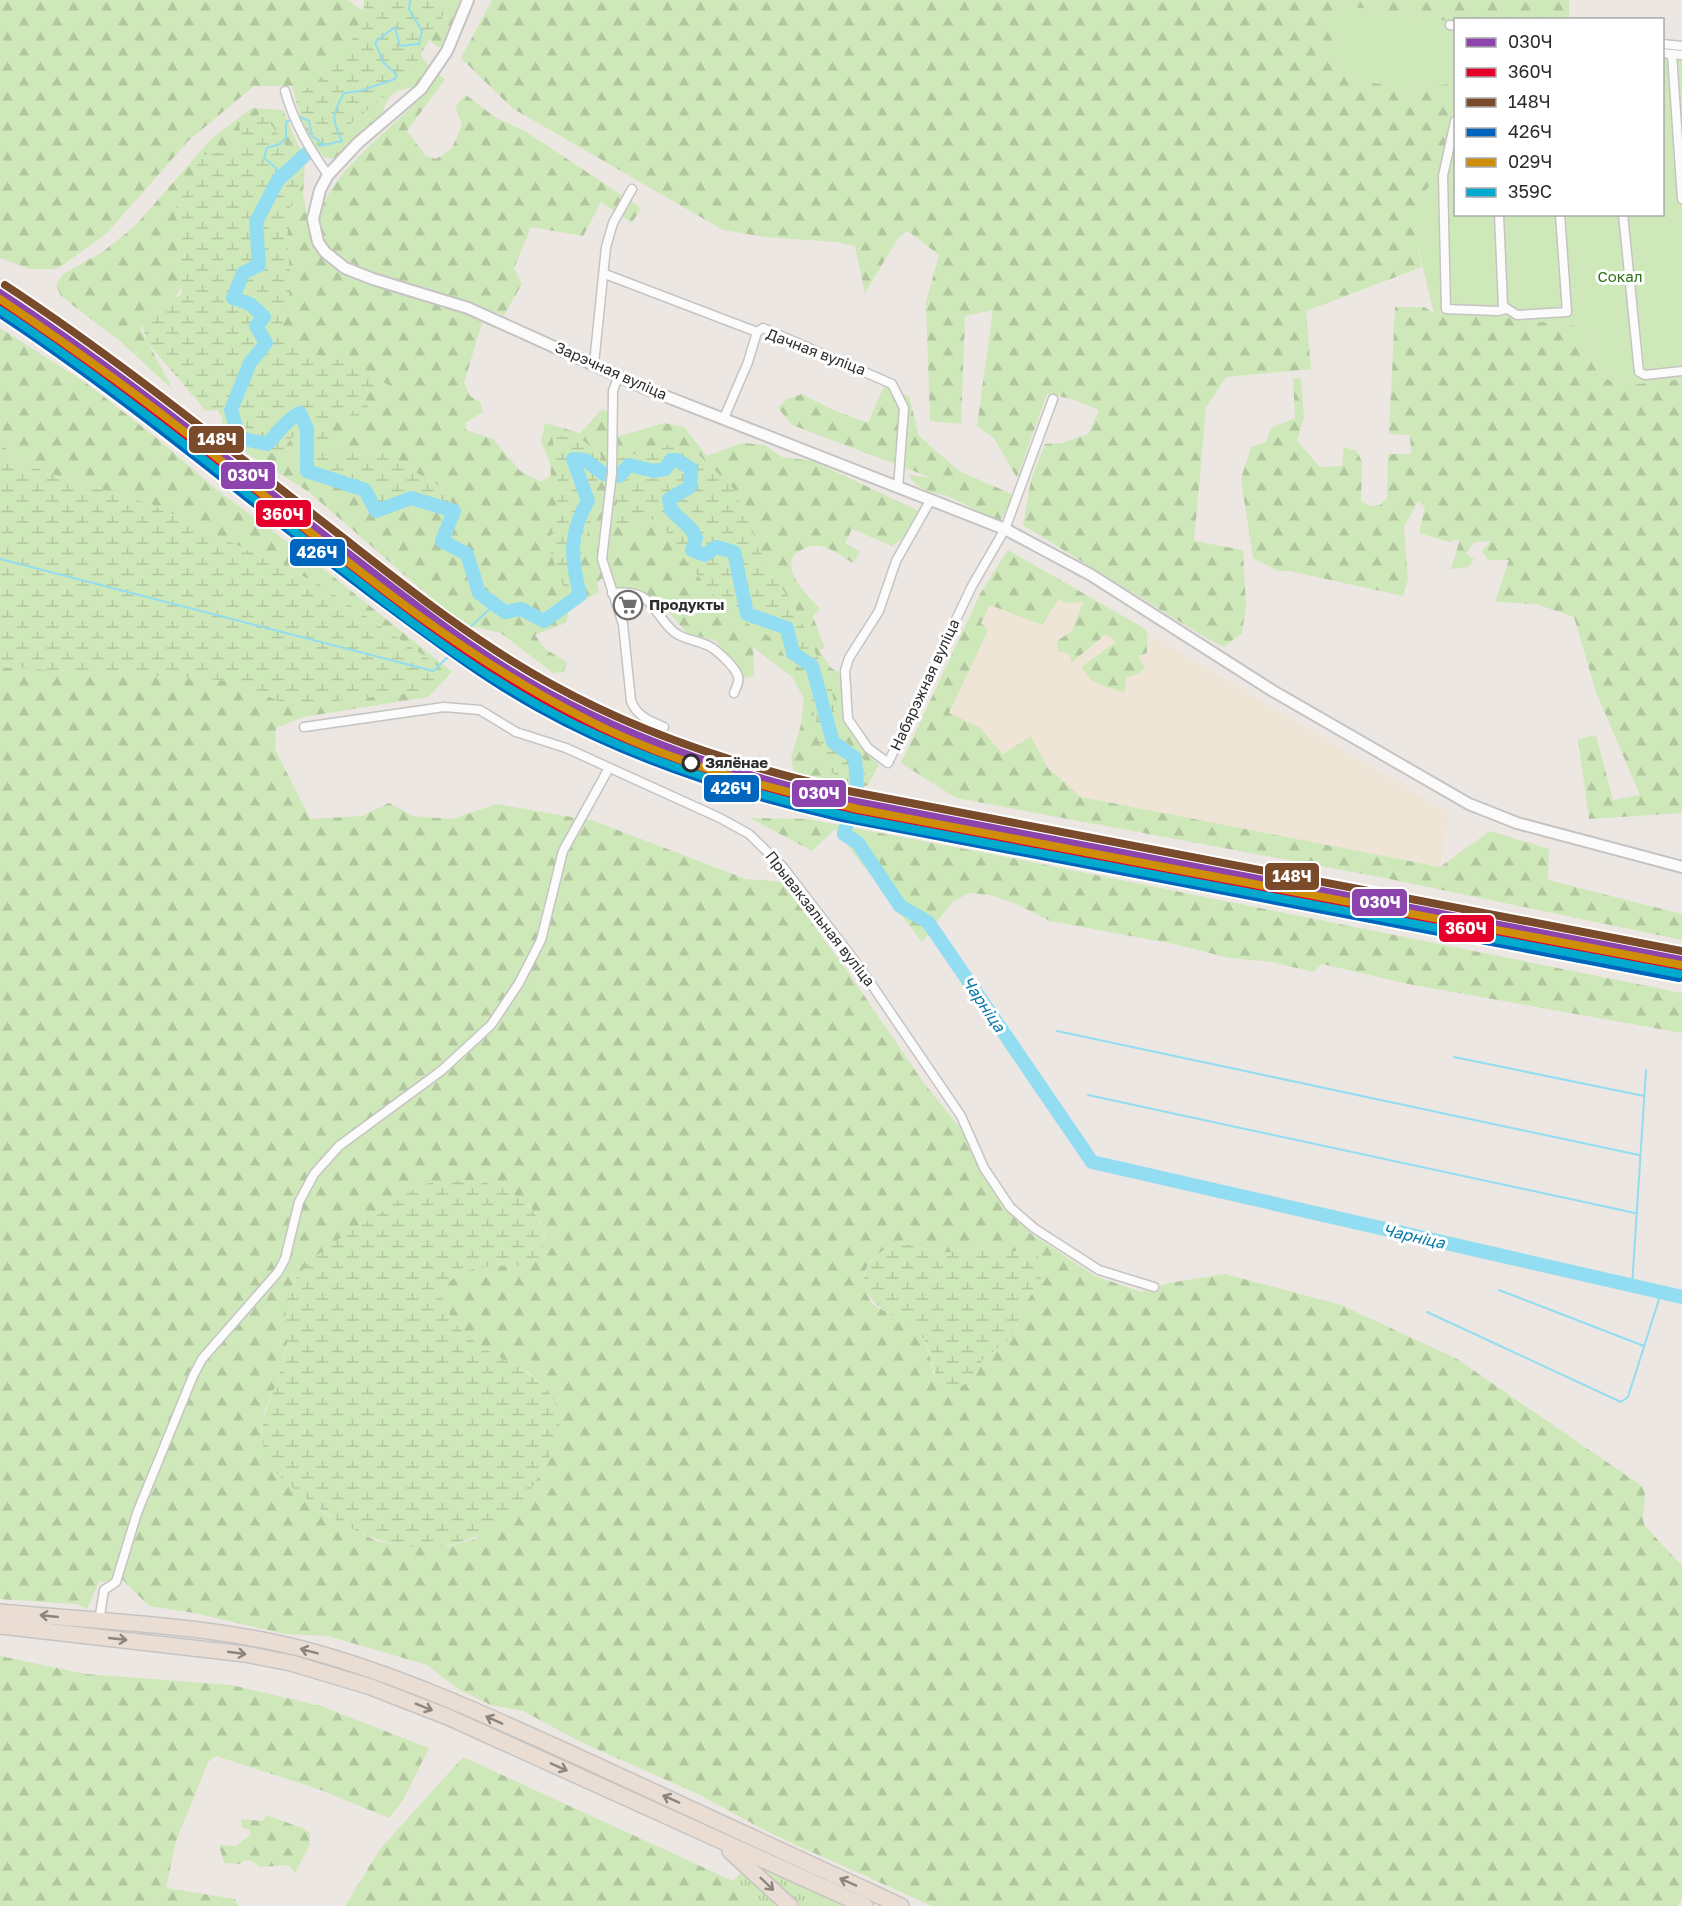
<svg xmlns="http://www.w3.org/2000/svg" width="1682" height="1906" viewBox="0 0 1682 1906" font-family="'Golos Text',sans-serif">
  <style>
    .education { fill: #efe5d6 }
    .grass { fill: url(#grass-tufts) }
    .forest { fill: url(#forest-firs); fill-rule: evenodd }
    .wetland { fill: url(#wetland-marsh) }
    .garden { fill: #cfe8b9 }
    .lines { fill: none; stroke-linecap: round; stroke-linejoin: round }
    .stream { stroke: #92ddf1; stroke-width: 2 }
    .river { stroke: #92ddf1; stroke-width: 14 }
    .street-casing { stroke: #c5c4c3; stroke-width: 11 }
    .secondary-casing { stroke: #c5c4c3; stroke-width: 14 }
    .highway-casing { stroke: #c6c4c3; stroke-width: 18 }
    .street { stroke: #fcfbfb; stroke-width: 8 }
    .secondary { stroke: #fcfbfb; stroke-width: 10 }
    .highway { stroke: #eaddd4; stroke-width: 15 }
    .rail-1-casing { stroke: #fff; stroke-width: 12 }
    .rail-2-casing { stroke: #fff; stroke-width: 12 }
    .rail-3-casing { stroke: #fff; stroke-width: 12 }
    .rail-4-casing { stroke: #fff; stroke-width: 12 }
    .rail-5-casing { stroke: #fff; stroke-width: 12 }
    .rail-6-casing { stroke: #fff; stroke-width: 12 }
    .rail-1 { stroke: #8e44ad; stroke-width: 8 }
    .rail-2 { stroke: #e4002b; stroke-width: 8 }
    .rail-3 { stroke: #7a4b2a; stroke-width: 8 }
    .rail-4 { stroke: #0065bd; stroke-width: 8 }
    .rail-5 { stroke: #cf8e09; stroke-width: 8 }
    .rail-6 { stroke: #00a9ce; stroke-width: 8 }
    .oneway { stroke: #8c8580 }
    .stop-dot { fill: #fff; stroke: #2d2d2d; stroke-width: 3 }
    .labels { text-anchor: middle; stroke-width: 6; stroke-linejoin: round; paint-order: stroke }
    .park-label { font-size: 15px; fill: #2d7116; stroke: #fff }
    .street-label { font-size: 15px; fill: #2d2d2d; stroke: #fff }
    .poi-label { font-size: 15px; font-weight: bold; fill: #2d2d2d; stroke: #fff; text-anchor: start }
    .stop-label { font-size: 15px; font-weight: bold; fill: #2d2d2d; stroke: #fff; text-anchor: start }
    .water-label { font-size: 16px; font-style: italic; fill: #0479aa; stroke: #fff }
    .line-badge { stroke: #fff; stroke-width: 2 }
    .badge-label { font-size: 16px; text-anchor: middle; font-weight: bold; fill: #fff }
  </style>
  <defs>
    <pattern id="grass-tufts" width="24" height="20" patternUnits="userSpaceOnUse" patternTransform="scale(1.5)"><rect width="24" height="20" fill="#cfe8b9"/><path d="M3 7l-1-3M5 7V3M7 7l1-3M15 17l-1-3M17 17v-4M19 17l1-3" fill="none" stroke="#b2c79f"/></pattern>
    <pattern id="forest-firs" width="22" height="20" patternUnits="userSpaceOnUse" patternTransform="scale(1.5)"><rect width="22" height="20" fill="#cfe8b9"/><path d="M5 1l3.5 6h-7zM16 11l3.5 6h-7z" fill="#b2c79f"/></pattern>
    <pattern id="wetland-marsh" width="20" height="14" patternUnits="userSpaceOnUse" patternTransform="scale(1.5)"><rect width="20" height="14" fill="#cfe8b9"/><path d="M1 5h8M5 5V1M11 12h8M15 12V8" fill="none" stroke="#b2c79f"/></pattern>
  </defs>
  <rect width="100%" height="100%" fill="#ece7e2"/>
  <polygon class="education" points="1008,550 1449,813 1440,867 901,763 981,592"/>
  <g class="grass">
    <polygon points="763,1868 846,1906 797,1906"/>
    <polygon points="742,1871 782,1906 767,1906 733,1881"/>
  </g>
  <g class="forest">
    <path d="M0,0H347C376,20 412,39 431,69L418,88C412,88 404,88 398,91C374,102 394,127 363,128L362,138C354,145 345,155 335,158C312,166 297,101 292,86H254L188,141L107,233L57,269H30L0,258Z"/>
    <polygon points="367,0 462,0 444,46 438,47 420,32"/>
    <polygon points="492,0 1569,0 1569,19 1456,20 1410,89 1455,83 1449,160 1418,251 1422,267 1306,311 1311,369 1226,377 1206,408 1194,541 1243,550 1246,607 1242,633 1224,647 1203,636 1023,525 1031,480 1045,444 1062,443 1088,434 1099,410 1072,399 1047,394 1017,478 994,438 977,426 993,310 965,316 961,424 930,421 926,302 939,255 908,231 899,237 865,293 855,246 836,242 766,237 723,230 512,108 461,58"/>
    <path d="M439,75L445,79L407,131L426,156L436,159L452,148L462,125L455,106L466,95L496,118L525,131L641,208L632,223L601,202L583,236L531,227L514,268L522,284L504,315C475,305 447,295 418,286C353,266 277,249 347,169C376,136 413,111 439,75Z"/>
    <path d="M252,108L283,110L305,161L303,194L311,236L319,252L343,272L363,281L483,319L464,383L470,396L480,402L483,412L465,423L466,430L493,439L520,471L541,482L551,475L550,463L541,441L545,423L580,433L602,409L611,413L616,437L664,423L684,427L707,456L742,443L765,445L782,457L813,461L921,512L910,533L892,546L852,529L845,543L860,552L853,563C844,558 834,550 824,547C815,544 808,546 801,550C775,564 808,597 820,608L813,617L825,648L819,650L831,668L843,676L844,723L859,745L879,765L868,785L862,787L805,778L793,769L791,757L801,725L804,698L792,677L753,647L754,676L744,678L716,641L687,633L655,597L618,588L604,577L597,582L599,592L569,609L566,623L535,635L545,649L567,662L564,672L553,673L501,633L467,625L444,609L309,492L233,445L223,426L198,259L175,298L140,328L173,390L121,342L61,296L56,285L63,274L101,253L134,227L212,138Z"/>
    <path d="M1395,307H1424L1434,313L1505,316L1512,319L1583,326C1587,339 1589,360 1597,371C1611,392 1660,381 1682,379V813L1589,819L1578,739L1596,735L1613,800L1640,795L1596,692L1574,617L1536,604L1495,602L1509,560H1488L1482,551L1491,541L1474,542L1466,554L1474,559L1469,567L1451,569L1460,539L1449,542L1419,533L1425,507L1418,501L1404,527L1408,579L1403,596L1290,571H1278L1253,558L1241,479L1251,447L1266,442L1271,428L1295,418L1293,379L1301,378L1304,417L1297,441L1320,467L1342,466L1344,447L1357,451L1362,462L1361,501L1370,506L1380,505L1387,498L1388,454H1411L1410,435L1389,434Z"/>
    <path d="M0,328L86,383L158,439L218,491L315,562L452,672L428,697L303,717L276,728L275,749L310,819L362,816L389,803L413,816L452,819L497,804L594,821L746,879L782,882L850,975L923,1082L969,1139L1029,1232L1095,1276L1141,1292L1169,1283L1225,1274L1341,1305L1457,1359L1643,1487C1649,1499 1639,1513 1645,1526L1682,1566V1900L1677,1906H932L772,1834L700,1795L583,1743L523,1711L491,1705L460,1690L427,1665L328,1636L285,1634L194,1613L149,1606L123,1580L99,1582L87,1609L76,1604L0,1599V667L234,681L290,706L427,691L433,662L319,584L151,504L74,482L17,461L6,449L0,426ZM465,1181L529,1205L541,1222L545,1239L526,1265C498,1261 455,1265 441,1293C450,1327 474,1345 505,1361C514,1366 526,1369 533,1376C545,1386 552,1400 559,1414L475,1539L450,1546H404L376,1541L322,1512L261,1432L265,1409L277,1383L287,1344L388,1208L421,1186L437,1182ZM905,1244L943,1253L981,1247L1005,1252L1026,1250L1041,1281L1022,1308L1012,1338L983,1359L970,1382L933,1374C931,1349 921,1330 898,1317C890,1313 879,1309 873,1304C861,1292 861,1267 875,1257C882,1251 896,1248 905,1244Z"/>
    <path d="M884,386L909,396L919,436L959,471L1014,495L1000,521L945,495C931,494 915,487 908,475L932,478L792,425L778,408L787,399L802,394L835,411L868,423Z"/>
    <polygon points="1008,550 1147,630 1147,653 1138,656 1145,667 1138,674 1127,677 1124,693 1093,682 1081,667 1116,642 1106,634 1071,663 1070,654 1058,651 1057,641 1072,631 1083,602 1068,603 1059,599 1042,625 990,605 981,623 988,630 949,713 979,727 1003,754 1031,736 1047,767 1081,797 1440,867 1490,831 1549,849 1548,880 1682,914 1682,940 1385,878 956,798 901,763 981,592"/>
    <polygon points="750,818 807,819 1017,859 1682,993 1682,1033 1408,984 1322,964 1313,972 1272,962 1229,958 1174,944 1050,921 1014,903 990,895 969,893 952,902 922,942 835,829 812,851"/>
    <polygon points="0,1656 86,1674 231,1685 321,1706 429,1748 403,1800 389,1818 318,1789 216,1756 208,1762 176,1841 166,1888 235,1899 238,1906 0,1906"/>
    <polygon points="463,1757 733,1881 767,1906 345,1906 380,1849"/>
    <polygon points="266,1815 302,1828 310,1833 309,1846 295,1873 289,1865 260,1867 252,1861 244,1860 241,1864 224,1863 219,1845 236,1846 251,1834 249,1830 241,1827 241,1819 263,1821"/>
  </g>
  <g class="wetland">
    <polygon points="364,0 448,0 442,18 417,61 387,94 351,123 340,146 320,154 301,119 295,96 328,75 363,23"/>
    <polygon points="263,112 304,173 290,207 287,240 290,270 289,306 278,335 318,355 349,362 392,387 364,391 369,413 348,415 332,423 330,449 380,452 447,490 454,511 411,498 376,511 365,490 307,471 307,429 299,429 278,456 234,435 217,410 206,411 147,342 141,319 182,294 179,275 182,234 174,212 202,155 244,148 239,125"/>
    <polygon points="0,426 6,449 17,461 74,482 151,504 319,584 433,662 446,674 427,691 290,706 234,681 0,667"/>
    <polygon points="552,434 584,441 601,455 591,522 568,599 549,549 559,490"/>
    <polygon points="668,445 696,452 733,488 769,569 795,607 832,689 837,732 870,766 857,787 827,770 804,672 784,655 772,638 728,612 685,560 658,518 631,525 615,523 619,476 617,459"/>
    <path d="M475,1180C501,1186 522,1194 537,1217C547,1231 549,1263 524,1265C496,1267 457,1262 441,1293C459,1364 546,1356 559,1414C565,1440 533,1490 515,1508C452,1572 368,1550 306,1498C292,1487 272,1472 266,1456C254,1424 272,1401 280,1372C282,1363 287,1352 287,1343C287,1325 282,1308 290,1290C306,1253 354,1231 386,1209C398,1201 409,1190 422,1185C438,1180 458,1181 475,1180Z"/>
    <path d="M905,1244L943,1253L981,1247L1005,1252L1026,1250L1037,1255L1041,1263V1281L1022,1308L1012,1338L983,1359L970,1382L956,1388L942,1385C929,1369 934,1351 920,1335C902,1314 849,1304 868,1267C877,1251 887,1246 905,1244Z"/>
  </g>
  <g class="garden">
    <polygon points="1334,4 1455,22 1455,83 1410,89 1348,79 1333,42"/>
    <path d="M1663,49L1682,51V379C1660,381 1611,392 1597,371C1589,360 1587,339 1583,326L1511,319L1505,316L1434,313L1413,227L1422,195L1449,160L1455,89L1456,214H1662Z"/>
  </g>
  <g class="lines">
    <g class="stream">
      <polyline points="298,116 309,121 312,136 323,144"/>
      <path d="M319,146L342,141C331,119 332,114 344,93L360,91L395,79L397,75L383,62L375,42L395,27L400,46L419,44L422,31L409,9L410,0"/>
      <polyline points="278,180 276,168 264,158 267,148 280,144 286,138 286,122 293,119"/>
      <polyline points="0,559 433,671 449,656 468,629 494,605"/>
      <polyline points="1057,1031 1639,1155"/>
      <polyline points="1454,1057 1644,1096"/>
      <polyline points="1088,1095 1635,1213"/>
      <polyline points="1632,1286 1646,1070"/>
      <polyline points="1499,1290 1644,1346"/>
      <polyline points="1427,1312 1621,1402 1628,1397 1661,1293"/>
    </g>
    <g class="river">
      <path d="M306,154L278,180L256,222L259,265L243,273L233,298L250,304L264,317L256,326L266,343L250,363L231,410L239,438L267,444C278,434 286,419 300,413L307,429V471L365,490L376,511L411,498L454,511L442,541L467,554L479,593L505,612L521,609L544,621L580,595C571,559 568,535 588,501L573,459L585,460L604,474"/>
      <polyline points="619,476 629,465 654,471 665,469 671,460 677,460 691,469 690,487 669,499 671,510 691,529 696,538 692,550 705,555 716,547 734,552 747,614 787,628 793,653 812,666 833,742 855,758 857,787 844,834 858,843 900,906 928,922 1092,1162 1682,1297"/>
    </g>
    <g class="street-casing">
      <g id="street">
        <polyline points="1450,25 1456,26"/>
        <polyline points="1662,44 1682,46"/>
        <polyline points="1662,53 1682,55"/>
        <polyline points="1672,54 1682,199"/>
        <path d="M285,91C294,123 309,148 328,175"/>
        <polyline points="1455,121 1443,176 1446,309 1498,311 1506,309"/>
        <polyline points="1499,214 1503,306 1517,315 1567,312 1560,214"/>
        <polyline points="1623,214 1639,372 1645,375 1682,371"/>
        <polyline points="605,274 757,332 763,328 892,384 904,408 898,488"/>
        <polyline points="594,364 606,247 613,223 632,189"/>
        <path d="M618,377L613,391L612,473L602,559L623,624L631,701C637,716 649,721 664,727"/>
        <polyline points="724,418 748,362 757,332"/>
        <polyline points="930,501 896,561 879,611 849,658 845,671 848,719 868,748 888,763 972,586 1005,529 1053,399"/>
        <path d="M612,593C655,589 650,611 674,632C684,640 697,640 709,646C717,650 735,667 738,676C740,681 736,688 734,693"/>
        <polyline points="304,727 444,707 480,710 516,732 566,748 720,818 749,834 783,867 861,969 961,1116 984,1168 1010,1207 1034,1228 1099,1270 1154,1287"/>
        <polyline points="99,1621 104,1590 116,1582 137,1513 193,1376 202,1359 278,1272 285,1259 299,1202 314,1174 339,1146 441,1071 491,1025 519,983 541,940 563,851 609,768"/>
      </g>
    </g>
    <g class="secondary-casing">
      <polyline id="secondary" points="468,0 447,51 421,89 358,143 328,175 320,190 313,219 318,242 325,252 345,268 373,279 468,308 647,389 1005,529 1091,575 1273,691 1469,804 1517,823 1682,867"/>
    </g>
    <g class="highway-casing">
      <g id="highway">
        <path d="M0,1612C103,1622 210,1624 310,1651C401,1676 488,1716 574,1755C683,1805 792,1856 901,1906"/>
        <polyline points="0,1626 245,1654 291,1663 371,1687 448,1717 865,1906"/>
        <polyline points="730,1851 790,1906"/>
      </g>
    </g>
    <use href="#street" class="street"/>
    <use href="#secondary" class="secondary"/>
    <use href="#highway" class="highway"/>
    <g class="rail-1-casing">
      <path id="rail-1" d="M0,293C118,370 226,459 337,545C405,597 474,653 550,694C643,744 743,777 846,800L1682,960"/>
    </g>
    <g class="rail-2-casing">
      <path id="rail-2" d="M0,304C117,380 225,469 336,555C402,607 470,660 544,701C638,753 740,785 844,809L1680,969"/>
    </g>
    <g class="rail-3-casing">
      <path id="rail-3" d="M5,285C122,362 230,450 341,536C408,589 478,644 553,685C645,736 746,768 848,791L1682,951"/>
    </g>
    <g class="rail-4-casing">
      <path id="rail-4" d="M0,314C132,401 251,504 378,599C430,637 482,677 538,708C633,761 737,794 842,818L1679,978"/>
    </g>
    <g class="rail-5-casing">
      <path id="rail-5" d="M0,299C70,346 139,395 205,448C325,543 443,646 580,716C667,762 763,787 858,809L1682,965"/>
    </g>
    <g class="rail-6-casing">
      <path id="rail-6" d="M0,310C100,376 193,450 287,525C379,598 473,674 578,726C666,769 760,796 856,818L1680,974"/>
    </g>
    <use href="#rail-1" class="rail-1"/>
    <use href="#rail-2" class="rail-2"/>
    <use href="#rail-3" class="rail-3"/>
    <use href="#rail-4" class="rail-4"/>
    <use href="#rail-5" class="rail-5"/>
    <use href="#rail-6" class="rail-6"/>
  </g>
  <defs><path id="oneway-shaft" d="M-6 0H5M1.5-3L5.5 0L1.5 3" fill="none" stroke-width="1.6" stroke-linecap="round" stroke-linejoin="round" transform="scale(1.5)"/></defs>
  <g class="oneway">
    <use href="#oneway-shaft" transform="translate(49 1616) rotate(-174)"/>
    <use href="#oneway-shaft" transform="translate(118 1639) rotate(6)"/>
    <use href="#oneway-shaft" transform="translate(309 1651) rotate(-165)"/>
    <use href="#oneway-shaft" transform="translate(237 1653) rotate(8)"/>
    <use href="#oneway-shaft" transform="translate(424 1707) rotate(22)"/>
    <use href="#oneway-shaft" transform="translate(494 1720) rotate(-156)"/>
    <use href="#oneway-shaft" transform="translate(559 1767) rotate(24)"/>
    <use href="#oneway-shaft" transform="translate(671 1799) rotate(-156)"/>
    <use href="#oneway-shaft" transform="translate(848 1882) rotate(-156)"/>
    <use href="#oneway-shaft" transform="translate(767 1884) rotate(44)"/>
  </g>
  <defs>
    <g id="supermarket-ring" transform="scale(1.5)"><circle r="9.5" fill="#fff" stroke="#706e6c" stroke-width="1.5"/><path d="M-6-5.5h2.5l.6 2H6L4.5 2H-2.5L-4.4-4H-6ZM-1.5 3.2a1.3 1.3 0 1 0 .1 0ZM3 3.2a1.3 1.3 0 1 0 .1 0Z" fill="#706e6c"/></g>
  </defs>
  <g fill-rule="evenodd">
    <use href="#supermarket-ring" x="628" y="605"/>
  </g>
  <circle class="stop-dot" cx="691" cy="763" r="8"/>
  <g class="labels">
    <g class="park-label">
      <text x="1620" y="282">Сокал</text>
    </g>
    <g class="street-label">
      <text transform="translate(816 352) rotate(21)" y="5">Дачная вуліца</text>
      <text transform="translate(611 371) rotate(24)" y="5">Зарэчная вуліца</text>
      <text transform="translate(925 685) rotate(-65)" y="5">Набярэжная вуліца</text>
      <text transform="translate(820 919) rotate(52)" y="5">Прывакзальная вуліца</text>
    </g>
    <g class="poi-label">
      <text x="649" y="610">Продукты</text>
    </g>
    <g class="stop-label">
      <text x="705" y="768">Зялёнае</text>
    </g>
    <g class="water-label">
      <text transform="translate(984 1004) rotate(56)" y="6">Чарніца</text>
      <text transform="translate(1414 1236) rotate(13)" y="6">Чарніца</text>
    </g>
  </g>
  <g class="line-badge">
    <rect x="188" y="425" width="57" height="29" rx="6" fill="#7a4b2a"/>
    <rect x="220" y="461" width="56" height="29" rx="6" fill="#8e44ad"/>
    <rect x="255" y="499" width="57" height="29" rx="6" fill="#e4002b"/>
    <rect x="289" y="538" width="57" height="29" rx="6" fill="#0065bd"/>
    <rect x="703" y="774" width="57" height="29" rx="6" fill="#0065bd"/>
    <rect x="791" y="779" width="56" height="29" rx="6" fill="#8e44ad"/>
    <rect x="1264" y="862" width="56" height="29" rx="6" fill="#7a4b2a"/>
    <rect x="1351" y="888" width="57" height="29" rx="6" fill="#8e44ad"/>
    <rect x="1438" y="914" width="57" height="29" rx="6" fill="#e4002b"/>
  </g>
  <g class="badge-label">
    <text x="217" y="445">148Ч</text>
    <text x="248" y="481">030Ч</text>
    <text x="283" y="520">360Ч</text>
    <text x="317" y="558">426Ч</text>
    <text x="731" y="794">426Ч</text>
    <text x="819" y="799">030Ч</text>
    <text x="1292" y="882">148Ч</text>
    <text x="1380" y="908">030Ч</text>
    <text x="1466" y="934">360Ч</text>
  </g>
  <rect x="1454" y="18" width="210" height="198" fill="#ffffff" stroke="#ababab" stroke-width="1.5"/>
  <rect x="1466" y="38" width="30" height="9" fill="#8e44ad" stroke="#ababab" stroke-width="1.5"/>
  <text x="1508" y="48" font-size="18" fill="#2d2d2d">030Ч</text>
  <rect x="1466" y="68" width="30" height="9" fill="#e4002b" stroke="#ababab" stroke-width="1.5"/>
  <text x="1508" y="78" font-size="18" fill="#2d2d2d">360Ч</text>
  <rect x="1466" y="98" width="30" height="9" fill="#7a4b2a" stroke="#ababab" stroke-width="1.5"/>
  <text x="1508" y="108" font-size="18" fill="#2d2d2d">148Ч</text>
  <rect x="1466" y="128" width="30" height="9" fill="#0065bd" stroke="#ababab" stroke-width="1.5"/>
  <text x="1508" y="138" font-size="18" fill="#2d2d2d">426Ч</text>
  <rect x="1466" y="158" width="30" height="9" fill="#cf8e09" stroke="#ababab" stroke-width="1.5"/>
  <text x="1508" y="168" font-size="18" fill="#2d2d2d">029Ч</text>
  <rect x="1466" y="188" width="30" height="9" fill="#00a9ce" stroke="#ababab" stroke-width="1.5"/>
  <text x="1508" y="198" font-size="18" fill="#2d2d2d">359С</text>
</svg>
